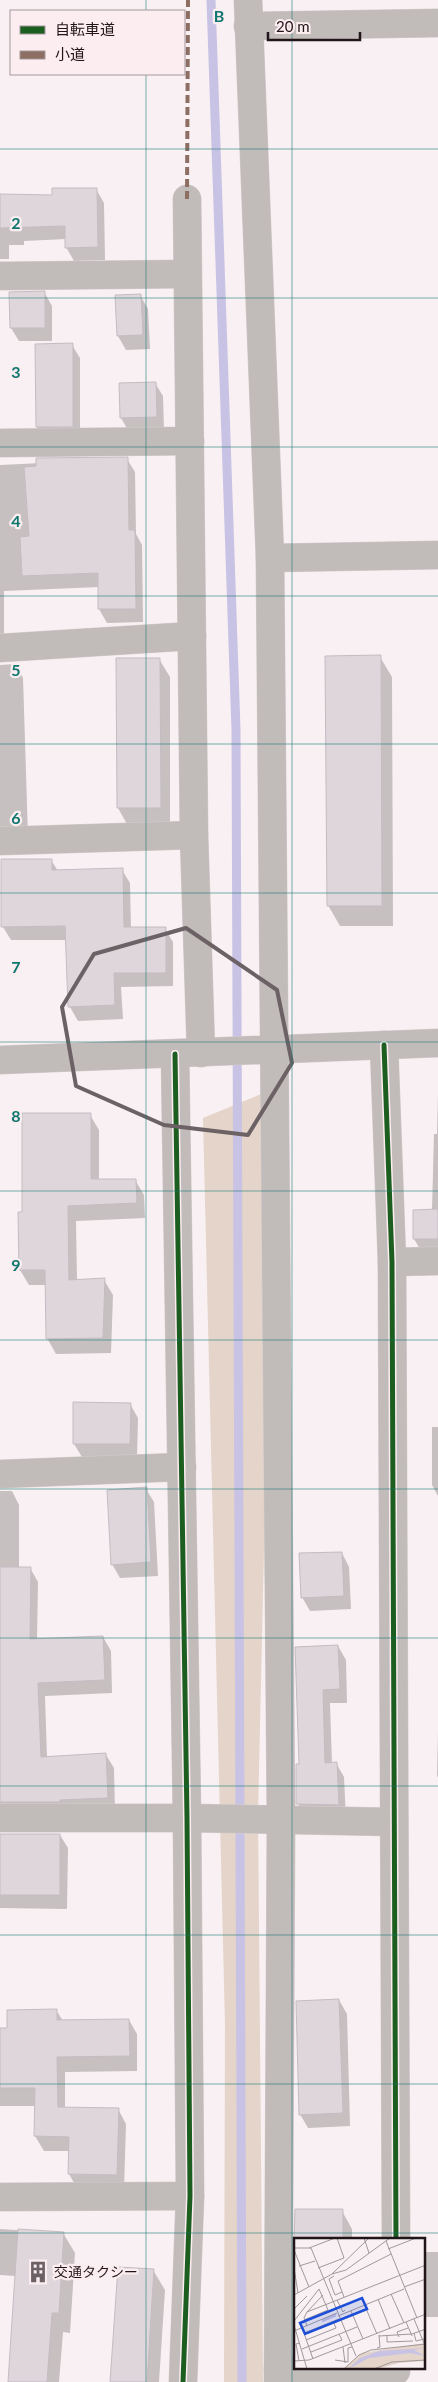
<svg xmlns="http://www.w3.org/2000/svg" width="438" height="2382" viewBox="0 0 438 2382" font-family="Lato,'Noto Sans JP',sans-serif">
  <style>
    .green { fill: #e4d4c9 }
    .shadow { fill: #0003 }
    .lines { fill: none; stroke-linecap: round; stroke-linejoin: round }
    .stream { stroke: #c8c2e4; stroke-width: 9 }
    .building { fill: #ded6db; stroke: #c4bcc2 }
    .minor-casing { stroke: #d5ced0; stroke-width: 29 }
    .minor { stroke: #c1bbba; stroke-width: 28 }
    .quiet { stroke: #8d6e63; stroke-width: 4; stroke-dasharray: 8 4; stroke-linecap: butt }
    .cycleway-casing { stroke: #fcedf1; stroke-width: 8 }
    .cycleway { stroke: #1b5e20; stroke-width: 5 }
    .marked { fill: none; stroke: #6c6265; stroke-width: 4; stroke-linejoin: round }
    .grid { fill: none; stroke: #0f766e; stroke-width: 1; stroke-opacity: 0.55 }
    .labels { text-anchor: middle; stroke-width: 4.5; stroke-linejoin: round; paint-order: stroke }
    .poi-label { font-size: 14px; fill: #211519; stroke: #fcedf1; text-anchor: start }
    .inset-river { fill: none; stroke: #c8c2e4; stroke-width: 2.5 }
    .inset-road { fill: none; stroke: #a2989b; stroke-width: 1 }
    .view { fill: #1d4ed8; fill-opacity: 0.15; stroke: #1d4ed8; stroke-width: 2.5 }
    .inset-edge { fill: none; stroke: #211519; stroke-width: 2.5 }
    .grid-label { font-size: 16px; text-anchor: middle; font-weight: bold; fill: #0f766e; stroke: #fcedf1; stroke-width: 4.5; stroke-linejoin: round; paint-order: stroke }
  </style>
  <rect width="100%" height="100%" fill="#f8f0f2"/>
  <polygon class="green" points="266,1092 274,1113 258,1813 263,2382 224,2382 225,2025 203,1118"/>
  <g class="shadow">
    <polygon points="96,189 104,203 105,260 74,261 66,247 66,239 24,241 24,245 9,245 9,259 0,259 0,195 54,196"/>
    <polygon points="44,292 52,306 52,341 19,341 11,328"/>
    <polygon points="140,295 148,309 150,349 126,350 118,336 117,296"/>
    <polygon points="72,345 80,358 80,440 45,440 37,427"/>
    <polygon points="155,383 163,396 164,431 129,432 121,418 120,384"/>
    <polygon points="127,459 135,472 136,534 142,545 143,622 107,623 99,609 99,587 4,591 4,638 0,638 0,465"/>
    <polygon points="380,657 392,677 393,926 340,926 328,905"/>
    <polygon points="159,659 170,677 170,825 128,826 118,808"/>
    <polygon points="15,664 23,678 28,838 0,842 0,665"/>
    <polygon points="51,860 58,871 122,870 130,883 131,929 165,929 173,942 173,986 121,987 123,1019 78,1021 70,1007 67,940 11,940 3,927"/>
    <polygon points="438,1094 438,1252 422,1252 414,1239 432,1210 434,1134 437,1134"/>
    <polygon points="90,1115 99,1130 99,1180 135,1180 144,1195 145,1218 76,1221 77,1281 104,1280 113,1295 111,1353 56,1354 47,1338 46,1285 29,1285 20,1270 23,1213"/>
    <polygon points="130,1404 138,1418 137,1458 82,1457 74,1444"/>
    <polygon points="432,1427 438,1427 438,1496 432,1485"/>
    <polygon points="146,1489 154,1502 158,1576 120,1578 112,1564"/>
    <polygon points="0,1491 12,1491 19,1505 19,1568 30,1568 38,1582 37,1640 103,1637 111,1651 112,1693 45,1696 47,1758 106,1755 114,1768 115,1811 0,1817"/>
    <polygon points="342,1553 349,1567 351,1609 310,1611 302,1597"/>
    <polygon points="338,1646 346,1660 347,1703 330,1703 332,1764 336,1763 344,1777 346,1819 306,1818 298,1804 297,1766 300,1765 296,1648"/>
    <polygon points="438,1732 438,1778 437,1775"/>
    <polygon points="0,1835 60,1835 68,1848 67,1909 0,1908"/>
    <polygon points="339,2000 347,2014 350,2126 308,2128 300,2114"/>
    <polygon points="56,2010 63,2021 129,2020 137,2034 137,2071 65,2072 65,2108 118,2109 126,2124 124,2189 77,2188 69,2174 70,2151 44,2151 35,2136 36,2106 0,2106 0,2030 8,2030"/>
    <polygon points="342,2211 352,2229 352,2240 296,2240"/>
    <polygon points="0,2229 63,2233 75,2253 70,2333 63,2332 59,2382 9,2382 16,2276 0,2275"/>
    <rect x="424" y="2252" width="14" height="65"/>
    <polygon points="153,2270 165,2290 159,2382 112,2382"/>
  </g>
  <g class="lines">
    <polyline class="stream" points="211,0 236,730 242,2382"/>
  </g>
  <g class="building">
    <polygon points="52,188 97,188 98,247 65,248 65,226 0,228 0,194 52,195"/>
    <polygon points="45,291 45,328 10,328 9,292"/>
    <polygon points="141,294 143,335 117,336 115,295"/>
    <polygon points="73,343 73,427 36,427 35,344"/>
    <polygon points="156,382 157,417 120,418 119,383"/>
    <polygon points="128,457 129,530 135,530 136,609 98,609 98,573 22,576 20,537 29,536 24,467 36,466 36,458"/>
    <polygon points="381,655 382,906 327,906 325,656"/>
    <polygon points="116,658 160,658 161,808 117,808"/>
    <polygon points="1,859 52,859 52,870 123,868 124,927 166,927 166,973 114,973 115,1005 68,1007 65,926 1,927"/>
    <polygon points="22,1113 91,1113 91,1179 136,1179 137,1203 68,1206 69,1280 105,1278 103,1338 46,1339 45,1270 19,1270 18,1212 22,1212"/>
    <polygon points="438,1209 438,1239 413,1239 413,1210"/>
    <polygon points="73,1402 131,1403 130,1444 73,1444"/>
    <polygon points="147,1487 151,1562 111,1565 107,1490"/>
    <polygon points="342,1552 344,1596 301,1598 299,1553"/>
    <polygon points="0,1567 31,1567 30,1639 103,1636 105,1680 38,1683 41,1757 106,1753 108,1798 60,1800 60,1802 0,1802"/>
    <polygon points="338,1645 340,1689 323,1690 325,1763 337,1762 339,1805 296,1804 296,1764 299,1764 295,1647"/>
    <rect x="0" y="1834" width="60" height="61"/>
    <polygon points="339,1999 343,2113 299,2115 296,2001"/>
    <polygon points="57,2009 57,2020 129,2019 130,2056 57,2057 58,2107 119,2108 117,2175 68,2174 69,2137 34,2136 35,2088 0,2088 0,2028 7,2028 7,2010"/>
    <polygon points="295,2209 343,2209 343,2240 294,2240"/>
    <polygon points="18,2229 64,2232 59,2313 52,2313 47,2382 8,2382"/>
    <polygon points="118,2267 154,2269 147,2382 110,2382"/>
  </g>
  <g class="lines">
    <g class="minor-casing">
      <g id="minor">
        <polyline points="248,0 270,558 281,1820 278,2382"/>
        <polyline points="248,26 438,23"/>
        <polyline points="0,276 187,274"/>
        <polyline points="0,443 190,441"/>
        <polyline points="270,558 438,555"/>
        <polyline points="0,648 192,636"/>
        <polyline points="194,835 201,1053"/>
        <polyline points="0,841 194,835 187,199"/>
        <polyline points="384,1045 392,1262 396,2240"/>
        <polyline points="175,1054 187,1818 190,2196 183,2382"/>
        <polyline points="0,1060 438,1043"/>
        <polyline points="392,1262 438,1261"/>
        <polyline points="0,1474 182,1467"/>
        <polyline points="0,1818 187,1818 394,1822"/>
        <polyline points="0,2197 190,2196"/>
        <polyline points="278,2370 396,2371"/>
      </g>
    </g>
    <use href="#minor" class="minor"/>
    <polyline class="quiet" points="187,199 188,0"/>
    <g class="cycleway-casing">
      <g id="cycleway">
        <polyline points="384,1045 392,1262 396,2240"/>
        <polyline points="175,1054 187,1818 190,2196 183,2382"/>
      </g>
    </g>
    <use href="#cycleway" class="cycleway"/>
  </g>
  <path class="marked" d="M186,928L277,990L292,1063L248,1135L164,1125L76,1086L62,1007L94,954Z"/>
  <path class="grid" d="M146,0V11M292,0V2382M146,74V2382M0,149H438M0,298H438M0,447H438M0,596H438M0,744H438M0,893H438M0,1042H438M0,1191H438M0,1340H438M0,1489H438M0,1638H438M0,1786H438M0,1935H438M0,2084H438M0,2233H438"/>
  <defs>
    <g id="building-bare" transform="scale(1.725)"><path d="M-4-6H4V6H1V3H-1V6H-4ZM-2.5-4.3h1.7v1.8h-1.7ZM.8-4.3h1.7v1.8H.8ZM-2.5-1h1.7V.8h-1.7ZM.8-1h1.7V.8H.8Z" fill="#6c6265" stroke="#fcedf1" stroke-width="2.5" paint-order="stroke"/></g>
  </defs>
  <g fill-rule="evenodd">
    <use href="#building-bare" x="38" y="2272"/>
  </g>
  <g class="labels">
    <g class="poi-label">
      <text x="54" y="2277">交通タクシー</text>
    </g>
  </g>
  <g transform="translate(294 2238)">
    <rect width="131" height="131" fill="#f8f0f2"/>
    <path d="M131,105V123L105,125L83,131H49L68,115Z" fill="#e4d4c9"/>
    <path d="M132,110L120,112L131,118L116,115L75,120L54,131L66,120L85,113Z" fill="#c8c2e4"/>
    <path class="inset-river" d="M28,83L42,77"/>
    <path class="inset-road" d="M70,0L75,15M92,3L123,80M0,10H17L62,118M15,10L41,0M94,11L122,0M0,12L15,49M5,28L21,23M0,30L4,55M24,30L50,20L43,0M38,36L52,32L96,0M40,38L35,41L41,57L48,54M110,49L132,41M97,56L110,85M0,57L38,36L75,0M50,59L44,43L97,16M84,61L96,91M43,62L49,74L51,72M70,66L83,96M0,71L13,58M57,73L69,101M13,74L132,27M44,78L110,51M120,81L130,105M0,83L25,51L34,72L10,82M112,84L118,98M0,87L13,131M13,88L10,80L13,74L29,57M0,93L43,75M120,95L122,103L130,101M85,98L118,96L132,91M93,98V104L119,103M105,99L103,94L114,90M12,102L42,90L39,83M49,109L51,125M83,110L86,109L85,97M8,111L63,89M17,114L48,102L45,96M19,121L10,95L45,81M41,122L54,124V110L58,109M0,123L15,122L132,76M5,123L2,106L6,105M50,131L65,117L77,112L132,106M80,131L98,124L132,122"/>
    <path class="view" d="M68,60L73,71L11,96L6,85Z"/>
    <rect width="131" height="131" class="inset-edge"/>
  </g>
  <g class="grid-label">
    <text x="219" y="22">B</text>
    <text x="16" y="229">2</text>
    <text x="16" y="378">3</text>
    <text x="16" y="527">4</text>
    <text x="16" y="676">5</text>
    <text x="16" y="824">6</text>
    <text x="16" y="973">7</text>
    <text x="16" y="1122">8</text>
    <text x="16" y="1271">9</text>
  </g>
  <rect x="10" y="10" width="175" height="65" fill="#fcedf1" stroke="#a4979b"/>
  <rect x="20" y="26" width="25" height="8" fill="#1b5e20" stroke="#a4979b"/>
  <text x="55" y="35" font-size="15" fill="#211519">自転車道</text>
  <rect x="20" y="51" width="25" height="8" fill="#8d6e63" stroke="#a4979b"/>
  <text x="55" y="60" font-size="15" fill="#211519">小道</text>
  <path d="M268 32v8h92v-8" fill="none" stroke="#211519" stroke-width="2.5"/>
  <text x="276" y="32" font-size="15" fill="#211519" stroke="#fcedf1" stroke-width="4" paint-order="stroke">20 m</text>
</svg>
